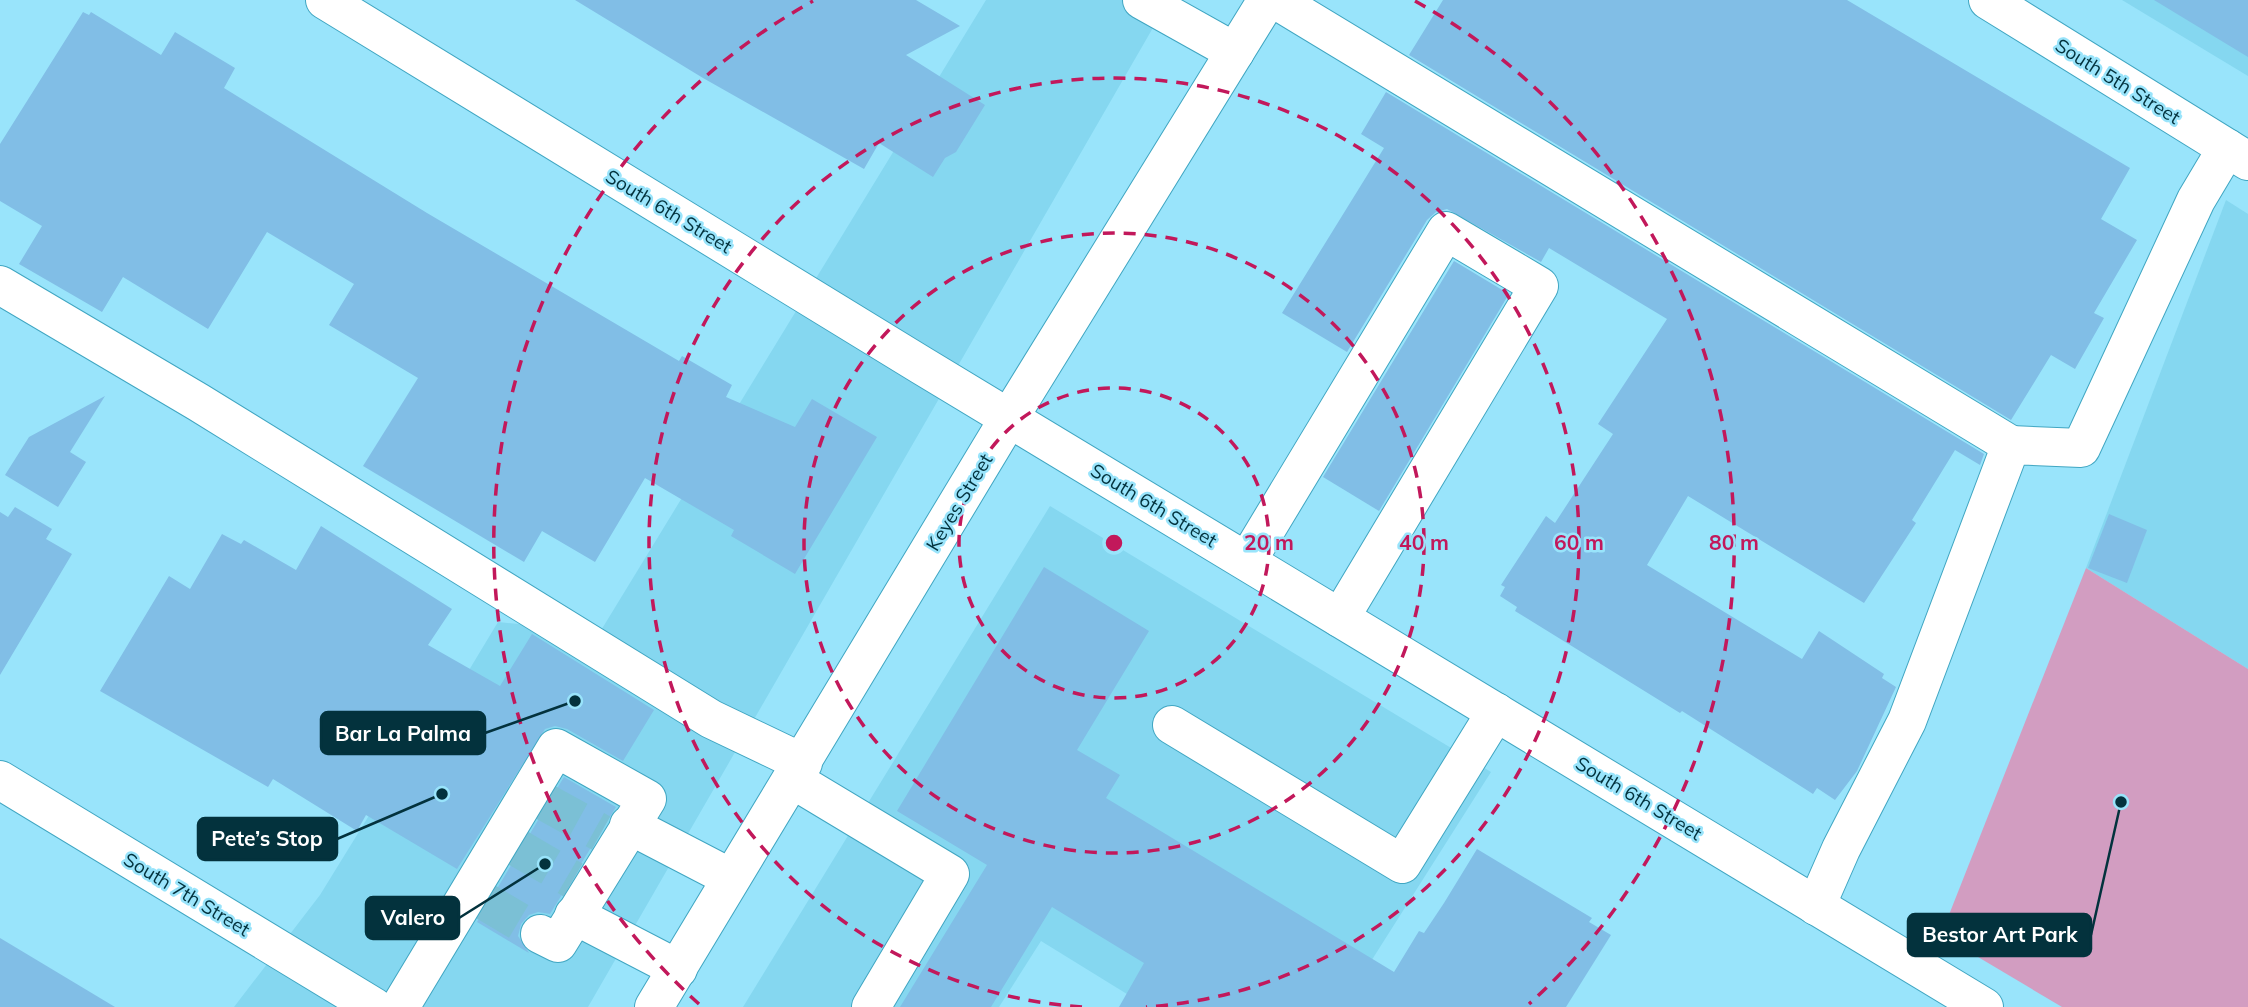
<svg xmlns="http://www.w3.org/2000/svg" width="2248" height="1007" viewBox="0 0 2248 1007" font-family="Mulish,sans-serif">
  <style>
    .built { fill: #85d7f0 }
    .green { fill: #d29dc1 }
    .building { fill: #81bee6 }
    .lines { fill: none; stroke-linecap: round; stroke-linejoin: round }
    .minor-tunnel { stroke: #7bc0d5; stroke-width: 38; stroke-dasharray: 38 19; stroke-linecap: butt }
    .minor-casing { stroke: #40a6c2; stroke-width: 40 }
    .major-casing { stroke: #40a6c2; stroke-width: 40 }
    .minor { stroke: #fff; stroke-width: 38 }
    .major { stroke: #fff; stroke-width: 38 }
    .ring { fill: none; stroke: #c2185b; stroke-width: 3.5; stroke-dasharray: 12 9 }
    .labels { text-anchor: middle; stroke-width: 5; stroke-linejoin: round; paint-order: stroke }
    .street-label { font-size: 19px; fill: #03323d; stroke: #99e4fb }
    .centre { fill: #c2185b; stroke: #99e4fb; stroke-width: 3.5 }
    .ring-label { font-size: 21px; text-anchor: middle; font-weight: bold; fill: #c2185b; stroke: #99e4fb; stroke-width: 5; stroke-linejoin: round; paint-order: stroke }
    .leader { fill: none; stroke: #03323d; stroke-width: 2.5 }
    .callout-dot { fill: #03323d; stroke: #99e4fb; stroke-width: 2.5 }
    .callout { fill: #03323d; stroke: #03323d; stroke-width: 2.5 }
    .callout-label { font-size: 21px; text-anchor: middle; font-weight: bold; fill: #fff }
  </style>
  <rect width="100%" height="100%" fill="#99e4fb"/>
  <g class="built">
    <polygon points="986,0 1169,0 588,1007 234,1007 320,895 426,723 442,715 498,622 600,632"/>
    <polygon points="2122,0 2248,0 2248,76"/>
    <polygon points="2226,200 2248,214 2248,669 2086,568"/>
    <polygon points="1050,506 1491,772 1342,1007 1148,1007 1041,941 999,1007 743,1007"/>
  </g>
  <polygon class="green" points="2086,568 2248,669 2248,1007 2062,1007 1941,935"/>
  <g class="building">
    <polygon points="575,0 916,0 960,26 906,55 985,105 956,152 945,158 933,177 879,143 864,169 703,78"/>
    <polygon points="1443,0 1847,0 2130,168 2101,219 2137,240 2094,313 2104,318 2075,369 2051,355 2011,420 1409,55"/>
    <polygon points="2154,0 2248,0 2248,57"/>
    <polygon points="83,12 89,15 91,12 161,55 175,32 235,68 224,88 427,213 679,361 682,356 732,385 726,397 795,427 812,399 877,437 795,574 731,536 734,530 645,478 595,562 542,531 524,562 363,466 418,378 329,325 354,284 267,232 208,329 123,277 102,312 19,264 42,226 0,201 0,144"/>
    <polygon points="1386,92 1984,454 1980,465 1955,450 1912,520 1916,523 1864,603 1688,496 1647,565 1802,659 1819,631 1884,674 1882,678 1896,687 1857,771 1835,800 1817,788 1813,794 1682,711 1680,713 1515,611 1517,607 1500,596 1505,587 1501,585 1546,516 1555,523 1613,434 1598,424 1667,319 1549,248 1541,262 1447,209 1436,212 1427,220 1347,352 1282,313 1384,148 1361,134"/>
    <polygon points="1454,261 1509,294 1379,511 1323,477"/>
    <polygon points="105,396 70,452 86,462 58,507 5,475 29,437"/>
    <polygon points="15,507 52,529 46,539 72,554 0,675 0,512 8,517"/>
    <polygon points="2109,514 2147,530 2127,583 2088,568"/>
    <polygon points="321,526 452,609 428,645 500,686 532,634 654,710 623,761 567,729 555,726 545,729 457,869 366,815 357,831 273,779 268,787 100,691 169,576 190,589 222,534 241,544 244,540 296,570"/>
    <polygon points="1044,567 1149,631 1077,750 1120,775 1106,798 1394,972 1419,931 1424,933 1444,903 1477,849 1592,918 1589,922 1611,935 1566,1007 1119,1007 1144,963 1052,907 991,1007 900,1007 987,865 897,811"/>
    <polygon points="564,777 616,807 550,914 538,912 529,915 521,924 518,936 529,953 477,922"/>
    <polygon points="0,938 115,1007 0,1007"/>
  </g>
  <g class="lines">
    <g class="minor-tunnel">
      <polyline points="545,802 601,833"/>
      <polyline points="518,848 573,880"/>
      <polyline points="486,902 540,934"/>
    </g>
    <g class="minor-casing">
      <g id="minor">
        <polyline points="325,0 921,365 1984,1007"/>
        <polyline points="1142,0 1235,52"/>
        <polyline points="1276,0 2011,445"/>
        <polyline points="1988,0 2248,161"/>
        <polyline points="0,285 198,402 711,719 803,763"/>
        <polyline points="1247,561 1446,231 1539,286 1340,618"/>
        <polyline points="1172,725 1402,864 1496,712"/>
        <polyline points="792,779 950,874 871,1007"/>
        <polyline points="0,780 374,1007"/>
        <polyline points="629,825 731,878"/>
        <polyline points="1816,906 1841,849 1907,721 2011,445 2081,448 2196,200 2227,148"/>
        <polyline points="574,915 678,969"/>
        <polyline points="400,1007 556,748 647,799 558,943 540,934"/>
      </g>
    </g>
    <g class="major-casing">
      <polyline id="major" points="654,1007 1009,418 1267,0"/>
    </g>
    <use href="#minor" class="minor"/>
    <use href="#major" class="major"/>
  </g>
  <g class="ring">
    <circle cx="1114" cy="543" r="155"/>
    <circle cx="1114" cy="543" r="310"/>
    <path d="M1082 1007A465 465 0 1 1 1146 1007"/>
    <path d="M699 1004A620 620 0 0 1 813 1M1415 1A620 620 0 0 1 1529 1004"/>
  </g>
  <g class="labels">
    <g class="street-label">
      <text transform="translate(2118 81) rotate(32)" y="7">South 5th Street</text>
      <text transform="translate(669 211) rotate(31)" y="7">South 6th Street</text>
      <text transform="translate(959 502) rotate(-59)" y="7">Keyes Street</text>
      <text transform="translate(1154 505) rotate(31)" y="7">South 6th Street</text>
      <text transform="translate(1639 798) rotate(31)" y="7">South 6th Street</text>
      <text transform="translate(187 894) rotate(31)" y="7">South 7th Street</text>
    </g>
  </g>
  <circle cx="1114" cy="543" r="10" class="centre"/>
  <g class="ring-label">
    <text x="1269" y="550">20 m</text>
    <text x="1424" y="550">40 m</text>
    <text x="1579" y="550">60 m</text>
    <text x="1734" y="550">80 m</text>
  </g>
  <path class="leader" d="M575 701L485 733M442 794L337 839M545 864L459 918M2121 802L2091 935"/>
  <g class="callout-dot">
    <circle cx="575" cy="701" r="7"/>
    <circle cx="442" cy="794" r="7"/>
    <circle cx="545" cy="864" r="7"/>
    <circle cx="2121" cy="802" r="7"/>
  </g>
  <g class="callout">
    <rect x="321" y="712" width="164" height="42" rx="7"/>
    <rect x="198" y="818" width="139" height="42" rx="7"/>
    <rect x="366" y="897" width="93" height="42" rx="7"/>
    <rect x="1908" y="914" width="183" height="42" rx="7"/>
  </g>
  <g class="callout-label">
    <text x="403" y="741">Bar La Palma</text>
    <text x="267" y="846">Pete’s Stop</text>
    <text x="413" y="925">Valero</text>
    <text x="2000" y="942">Bestor Art Park</text>
  </g>
</svg>
